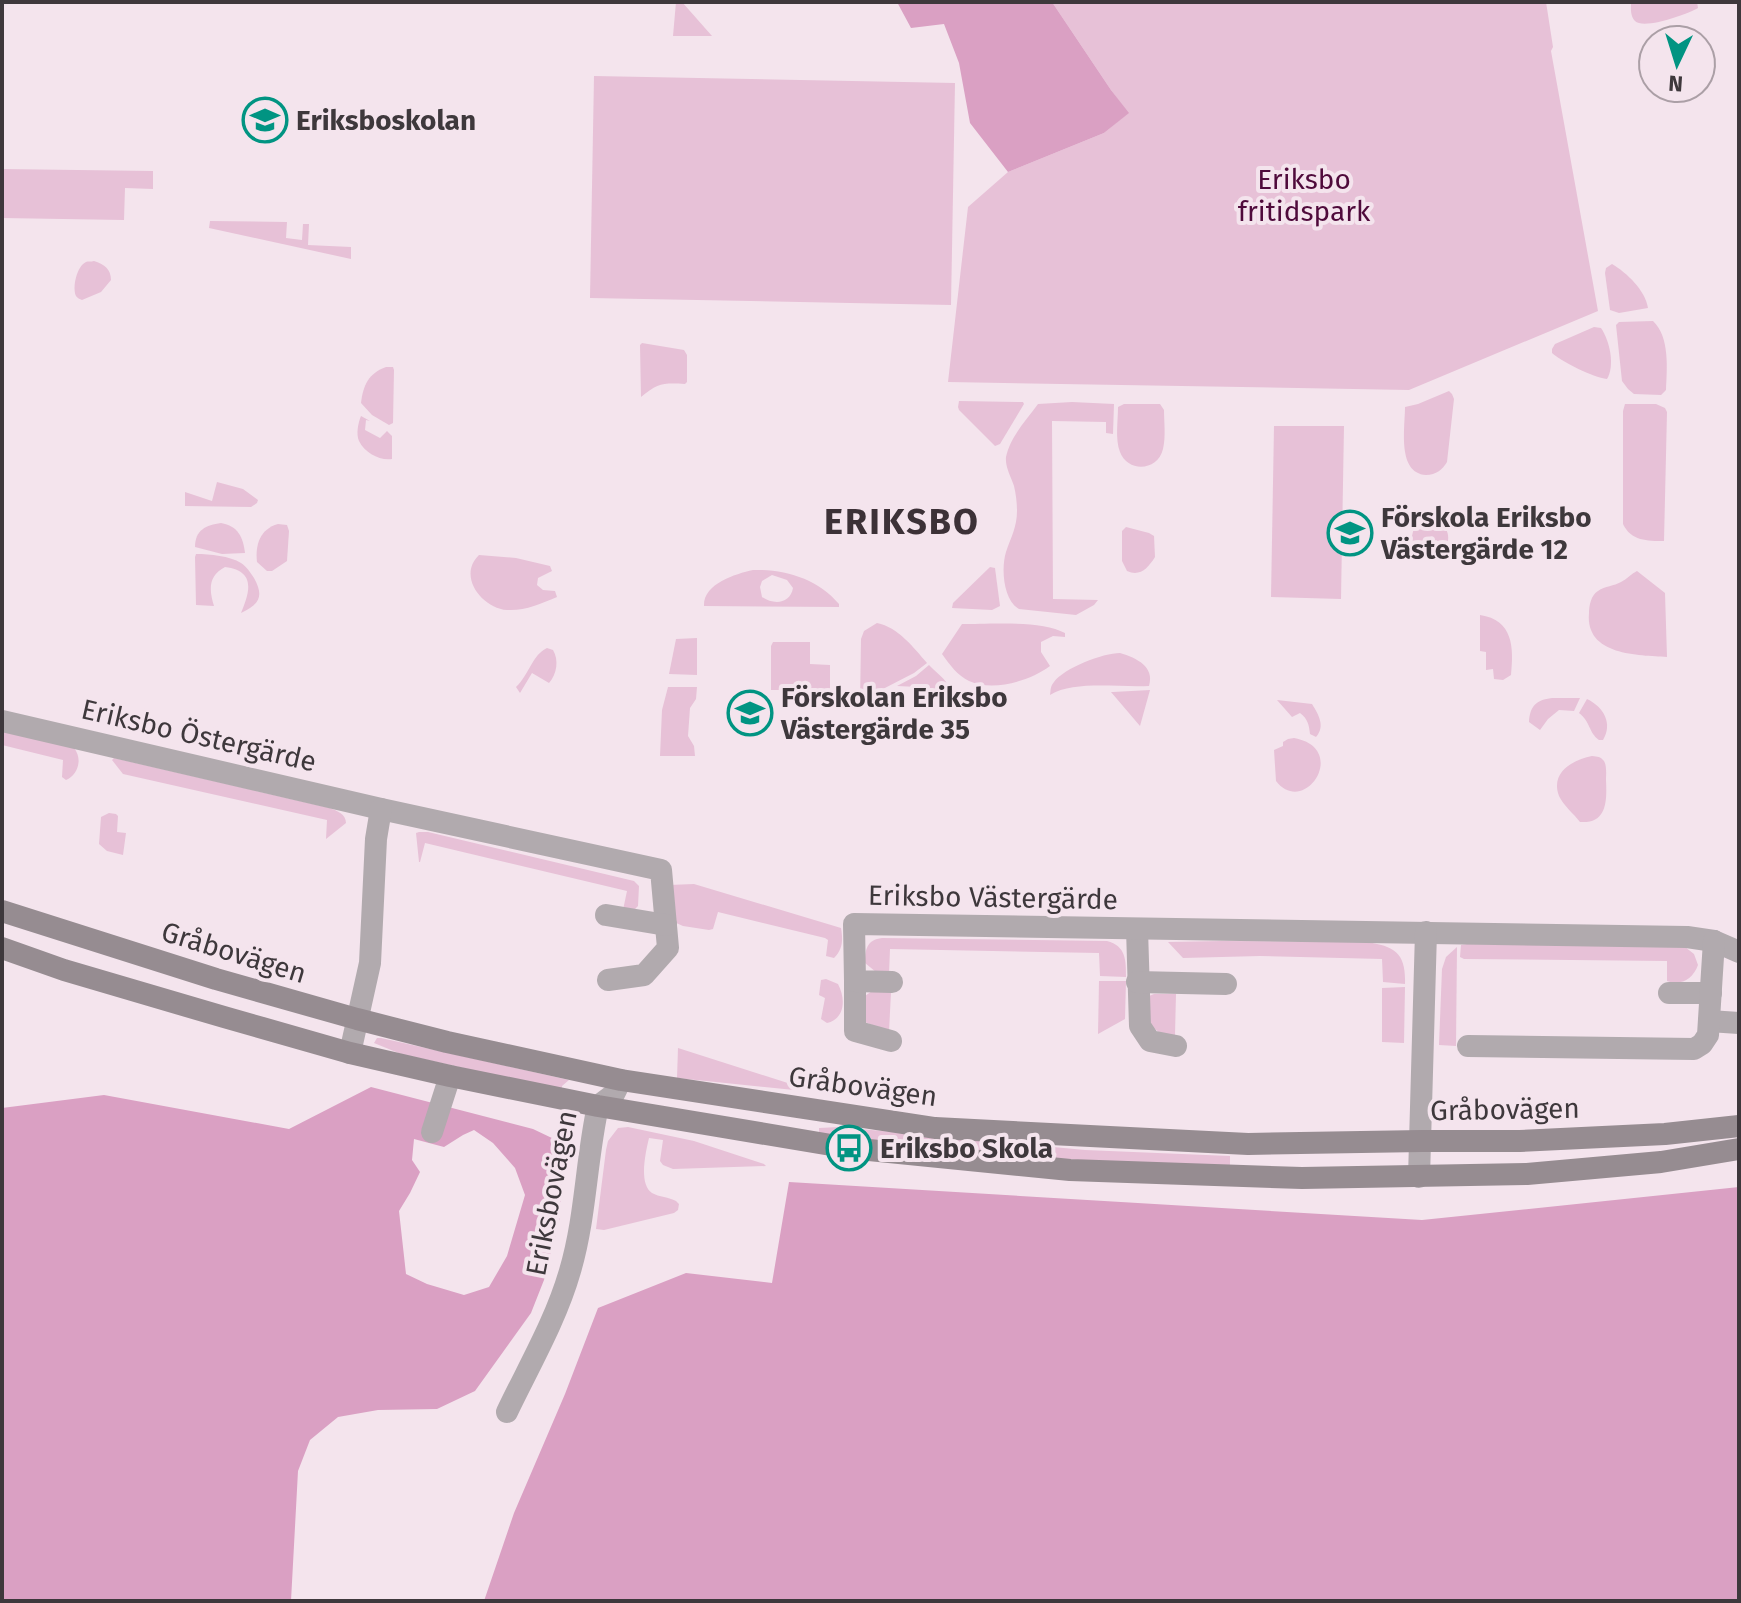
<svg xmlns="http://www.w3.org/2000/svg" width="1741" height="1603" viewBox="0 0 1741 1603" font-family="'Fira Sans',sans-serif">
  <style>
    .green { fill: #e7c1d7; fill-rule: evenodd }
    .forest { fill: #daa0c3; fill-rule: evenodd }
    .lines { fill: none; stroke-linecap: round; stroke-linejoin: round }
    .minor { stroke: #b1aaae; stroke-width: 22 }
    .secondary { stroke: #968c91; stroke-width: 22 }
    .labels { text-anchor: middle; stroke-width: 8; stroke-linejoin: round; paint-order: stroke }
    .poi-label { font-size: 28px; font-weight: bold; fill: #3e383c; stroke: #f4e4ed; text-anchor: start }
    .park-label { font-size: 28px; fill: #4f0a3b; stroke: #f4e4ed }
    .street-label { font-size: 28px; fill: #3e383c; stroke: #f4e4ed }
    .district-label { font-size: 36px; font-weight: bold; letter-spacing: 2px; fill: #3c3137; stroke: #f4e4ed }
  </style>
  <rect width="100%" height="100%" fill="#f4e4ed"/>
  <g class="green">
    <polygon points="676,2 682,2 712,36 673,36"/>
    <polygon points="1052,2 1546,2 1553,47 1551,51 1598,311 1409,390 948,382 968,207 1008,172 1104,133 1128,113 1111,90"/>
    <path d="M1631,2H1697L1698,8C1688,14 1644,30 1635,21C1630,16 1631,8 1631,2Z"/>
    <polygon points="594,76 955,83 951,305 590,298"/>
    <polygon points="2,169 153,171 153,189 125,188 124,220 2,218"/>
    <polygon points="210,221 287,222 286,238 302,240 303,224 309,224 308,245 351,247 351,259 209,228"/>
    <path d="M94,261C104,264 111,269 111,280L101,292L82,300C80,299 77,298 76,296C72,287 77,266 86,262C88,261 91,262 94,261Z"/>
    <path d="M1612,264C1627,273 1645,290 1648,308L1619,313L1610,310L1605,273L1606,268Z"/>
    <path d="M1653,321C1670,337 1667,369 1666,390L1661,395L1634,394L1628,389L1622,381L1616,325L1619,322Z"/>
    <path d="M1594,327L1601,328C1610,341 1615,366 1607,379C1592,377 1564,363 1552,353V349L1555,344Z"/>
    <path d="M642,343L684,350L687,355V382L685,384C663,383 658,383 641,397L640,345Z"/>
    <path d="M386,367H393L394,370L393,423L389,425L372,415L361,403C363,385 369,373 386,367Z"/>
    <path d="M1449,391L1452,394L1454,399L1447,462C1443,469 1436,475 1426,475C1397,473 1405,428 1405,407L1418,404Z"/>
    <polygon points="959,401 1023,402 1024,404 1000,444 995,446 959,410 958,407"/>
    <path d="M1072,402L1114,404L1113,434L1106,433V422L1052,421L1053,599L1098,600L1094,605L1076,615L1019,609C1003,600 1001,568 1006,552C1011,537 1017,527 1017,511C1017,503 1016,494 1014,486C1011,477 1005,467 1006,457C1010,437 1027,419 1038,404Z"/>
    <path d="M1124,404H1160L1164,410C1164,422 1166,437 1163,449C1158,471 1128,473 1120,452C1115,439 1118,421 1118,407Z"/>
    <path d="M1625,404H1656L1665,408L1667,412L1664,541C1647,541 1631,541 1623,524V411Z"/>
    <path d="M361,416L370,421L366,420L365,430L380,438L387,431L392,436V459C380,461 365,453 359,441C356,434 358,423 361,416Z"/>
    <polygon points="1274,426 1344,426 1341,599 1271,597"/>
    <polygon points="217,482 243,489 258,500 257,503 251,507 185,506 185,492 212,501"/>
    <path d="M1431,517C1442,520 1452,532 1447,545C1444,550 1436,557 1432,561L1413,546L1412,536L1415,523L1422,519Z"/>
    <path d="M221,523C238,526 243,537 245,553L222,554L195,547C195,530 206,525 221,523Z"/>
    <path d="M278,524L287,525L289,531L287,561L272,571H267L257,562C255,545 260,529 278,524Z"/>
    <path d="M1126,527L1149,533L1154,536L1155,557C1148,568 1140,577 1127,571L1122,561V531Z"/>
    <path d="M196,554C210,554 230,556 241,563C247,567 250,572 254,578C264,596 260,604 241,613C250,591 256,571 225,567C208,576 209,590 214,606L196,605L195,557Z"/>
    <path d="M479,555L516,558L550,566L552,571L538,578L537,585L543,590L555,591L557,597C540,604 525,611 507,610C482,608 457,576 479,555Z"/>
    <polygon points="990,567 995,568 1000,606 992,610 952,608 953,603"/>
    <path d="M753,570C785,569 818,579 839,604V607L704,606C703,584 735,574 753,570ZM772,575L787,580L793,588C790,604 774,605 762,597L760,587L762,581Z"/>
    <path d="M1637,571L1665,593L1667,657C1639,655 1585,656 1589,613C1589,606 1591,595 1598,591C1605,586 1614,586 1621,582C1627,579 1631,574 1637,571Z"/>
    <path d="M1480,615C1513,620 1514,647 1511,675L1503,680L1494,679L1493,669L1486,670V652L1480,651Z"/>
    <path d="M877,623C898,627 914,648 927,663L914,673L881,690L862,706L860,705L861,639L864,631Z"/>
    <path d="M962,624C989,624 1042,620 1065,633V637L1053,636L1041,642V652L1050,666C1030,681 993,692 969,681C958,676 949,664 942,654Z"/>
    <polygon points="697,638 697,675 669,674 676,639"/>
    <polygon points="773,642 810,642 810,664 830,665 830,690 771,690 771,646"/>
    <path d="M547,648L553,650C559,660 557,674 549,683L532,673L520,693L516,687C529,675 532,655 547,648Z"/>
    <path d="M1120,653C1137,658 1155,667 1149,686C1120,688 1075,680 1050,695C1051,689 1050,687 1054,682C1064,668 1103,653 1120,653Z"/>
    <path d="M929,665C939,676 956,685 950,701L918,687L897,686L916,676Z"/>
    <polygon points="668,687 697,687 696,699 690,708 688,736 694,746 695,756 660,756 662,710"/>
    <polygon points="1150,690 1140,726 1111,692 1113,692"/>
    <path d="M1552,698H1580L1574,711L1559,710L1548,719L1540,730L1529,722C1530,706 1536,700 1552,698Z"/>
    <path d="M1587,699C1604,707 1613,724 1603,740H1599C1588,732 1591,722 1579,713Z"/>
    <path d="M1277,700L1312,704C1318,714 1326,726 1316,737L1310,734C1309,725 1308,719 1300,713L1292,717Z"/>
    <path d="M2,731L74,748C83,759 78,775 66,780L62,777L63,760L2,745Z"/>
    <path d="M1294,738C1350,748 1305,818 1276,781L1274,750L1283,746V742L1288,739Z"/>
    <path d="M1592,756C1598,757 1600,756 1604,761C1607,766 1606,775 1606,780C1607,801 1607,824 1580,822C1574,814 1563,805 1559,796C1550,772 1573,760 1592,756Z"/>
    <path d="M114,758L330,808C337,811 346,814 346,823L326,839L327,820L123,774L112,760Z"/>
    <polygon points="109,813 116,814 118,816 117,832 126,833 123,855 107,851 99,844 101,817"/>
    <polygon points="419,832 428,832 634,881 639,886 638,906 634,910 623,910 627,891 425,843 420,862 419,862 416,833"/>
    <path d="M694,884L841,928C843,940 843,949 834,958L826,956L828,940L825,938L718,912L713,929L709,930L683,926L674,922L669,885Z"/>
    <path d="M882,938L1107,941C1126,946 1126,960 1126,977L1100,976L1099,953L890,949L889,974L876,972L865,963C865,949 867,940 882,938Z"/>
    <path d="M1222,941L1366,942C1396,946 1406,954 1405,984L1383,982L1382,959L1260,956L1183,958L1168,942Z"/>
    <path d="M1467,944L1685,947L1694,954L1698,965C1693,979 1681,986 1667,981V961L1464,959L1460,957L1461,945Z"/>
    <polygon points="1457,947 1456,1046 1439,1045 1442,969 1446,957"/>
    <path d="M826,979L838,984C846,999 845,1019 827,1023L821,1019L825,998L819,995L821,980Z"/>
    <polygon points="1099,981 1126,981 1125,1019 1098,1034"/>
    <polygon points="1405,987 1404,1043 1382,1042 1382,988"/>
    <polygon points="872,991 891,992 889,1032 865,1022 865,996"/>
    <polygon points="1154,994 1176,994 1175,1035 1161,1034 1149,1024 1149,996"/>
    <polygon points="377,1038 381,1038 569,1080 562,1086 562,1088 565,1091 401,1054 374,1043"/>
    <polygon points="678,1048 794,1085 794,1090 677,1078"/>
    <path d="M628,1127L694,1141L764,1164L766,1166L673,1169L663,1165L660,1161L663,1140L649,1138C646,1151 638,1184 652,1193C659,1197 669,1197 676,1201L679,1204L678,1210L674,1213L604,1230L596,1229L606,1150L608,1141L618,1128Z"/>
    <path d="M839,1127L1085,1150L1230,1156V1166C1092,1164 955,1152 819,1133V1128Z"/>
  </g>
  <g class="forest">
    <polygon points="897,2 1052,2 1111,90 1129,113 1104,133 1008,172 970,123 959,63 944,24 911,28"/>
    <path d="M371,1087L533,1129L554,1139L563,1172L559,1222L544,1280L531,1313L475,1391L437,1409L378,1410L338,1417L310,1440L298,1471L291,1601H2V1108L104,1095L289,1129ZM474,1130L493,1143L515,1168L525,1195L507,1256L489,1287L464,1295L427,1284L406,1274L399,1211L410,1193L420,1172L412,1160L414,1139L444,1147L463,1135Z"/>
    <polygon points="789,1182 1422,1220 1739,1187 1739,1601 484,1601 514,1513 565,1394 598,1308 686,1273 772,1283"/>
  </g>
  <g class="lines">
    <g class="minor">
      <polyline points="2,721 381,809 661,870 668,948 644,975 608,980"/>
      <polyline points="606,915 666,925"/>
      <polyline points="1137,929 1140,1026 1150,1041 1176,1046"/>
      <polyline points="855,981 855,1031 891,1041"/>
      <polyline points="892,982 855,981 854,924 1687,937 1714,941 1739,952"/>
      <polyline points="1137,982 1226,984"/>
      <polyline points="1669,993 1711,993"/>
      <polyline points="1709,1021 1739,1023"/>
      <polyline points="1468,1046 1694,1049 1702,1044 1708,1035 1714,941"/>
      <polyline points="350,1053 370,963 376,839 381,809"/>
      <polyline points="432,1132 450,1076"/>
      <polyline points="1419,1177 1426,932"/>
      <path d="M507,1412C529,1366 556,1320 570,1271C586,1217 586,1160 598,1106L614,1094L621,1080"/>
    </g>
    <g class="secondary">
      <polyline points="2,911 216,979 357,1019 447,1042 621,1080 935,1128 1248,1144 1422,1141 1520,1141 1665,1134 1739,1126"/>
      <polyline points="2,948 64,970 224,1017 350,1053 450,1076 598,1106 849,1148 1070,1170 1302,1178 1527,1174 1661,1162 1739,1149"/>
    </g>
  </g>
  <defs>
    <g id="school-ring" transform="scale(2.3)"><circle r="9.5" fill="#f4e4ed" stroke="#019482" stroke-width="1.5"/><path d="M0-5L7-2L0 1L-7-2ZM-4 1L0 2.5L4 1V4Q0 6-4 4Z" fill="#019482"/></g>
    <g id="bus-ring" transform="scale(2.3)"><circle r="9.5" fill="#f4e4ed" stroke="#019482" stroke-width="1.5"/><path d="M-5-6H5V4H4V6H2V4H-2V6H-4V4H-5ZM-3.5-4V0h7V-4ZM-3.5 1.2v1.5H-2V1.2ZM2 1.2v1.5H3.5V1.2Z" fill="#019482"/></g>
  </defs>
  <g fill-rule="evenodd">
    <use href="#school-ring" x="265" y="120"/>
    <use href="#school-ring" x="1350" y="533"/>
    <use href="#school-ring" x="750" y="713"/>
    <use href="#bus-ring" x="849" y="1148"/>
  </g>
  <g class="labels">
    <g class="poi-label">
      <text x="296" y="130">Eriksboskolan</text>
      <text x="1381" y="527">Förskola Eriksbo<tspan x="1381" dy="32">Västergärde 12</tspan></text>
      <text x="781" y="707">Förskolan Eriksbo<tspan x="781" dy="32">Västergärde 35</tspan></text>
      <text x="880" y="1158">Eriksbo Skola</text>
    </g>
    <g class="park-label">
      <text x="1304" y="189">Eriksbo<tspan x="1304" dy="32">fritidspark</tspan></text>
    </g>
    <g class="street-label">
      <text transform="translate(199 735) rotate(13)" y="10">Eriksbo Östergärde</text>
      <text transform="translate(993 897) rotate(1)" y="10">Eriksbo Västergärde</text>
      <text transform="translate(234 952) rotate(17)" y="10">Gråbovägen</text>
      <text transform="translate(863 1086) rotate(8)" y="10">Gråbovägen</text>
      <text transform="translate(1505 1109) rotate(-1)" y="10">Gråbovägen</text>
      <text transform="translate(551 1193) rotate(-79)" y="10">Eriksbovägen</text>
    </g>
    <g class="district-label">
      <text x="902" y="534">ERIKSBO</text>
    </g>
  </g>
  <rect width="1741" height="1603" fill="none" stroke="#3e383c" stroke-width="8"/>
  <g transform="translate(1677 64) rotate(184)"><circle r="38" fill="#f4e4ed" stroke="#ab9fa6" stroke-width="2"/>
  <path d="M0-6L14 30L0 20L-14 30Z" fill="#019482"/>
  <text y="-12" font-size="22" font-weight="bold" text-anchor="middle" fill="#3e383c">N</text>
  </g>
</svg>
